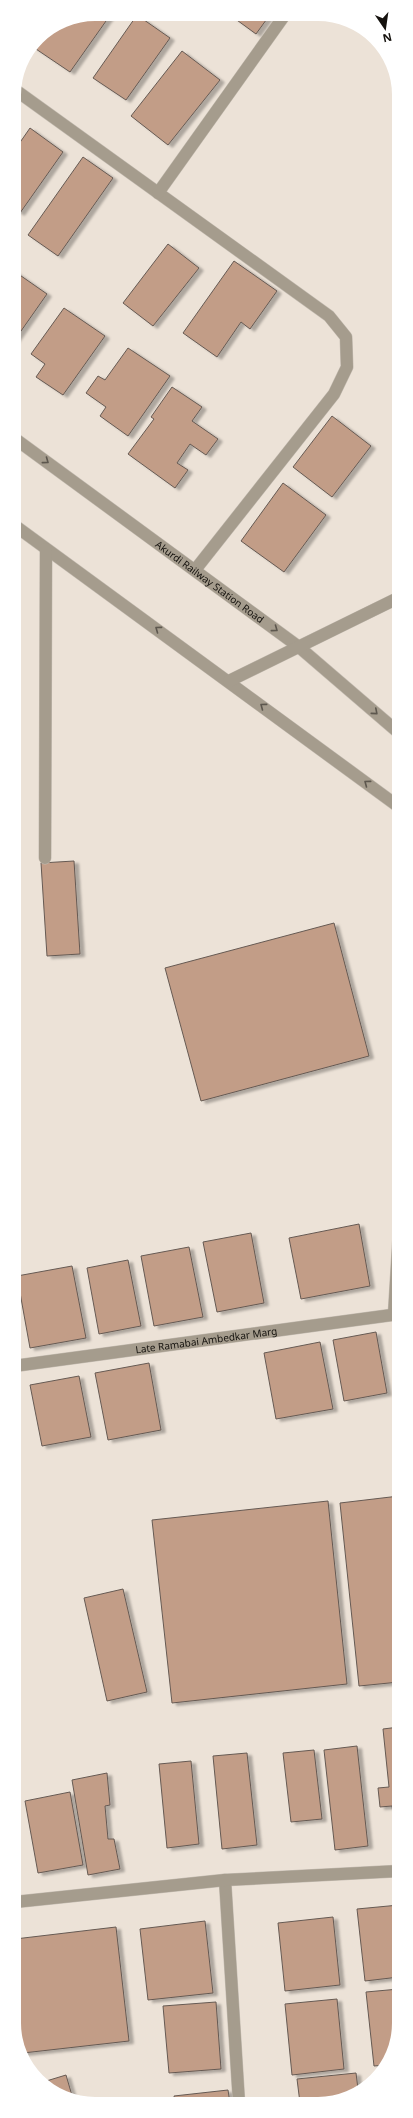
<svg xmlns="http://www.w3.org/2000/svg" width="413" height="2118" viewBox="0 0 413 2118" font-family="'Noto Sans',sans-serif">
  <style>
    .building { fill: #c29d87; stroke: #665a53; filter: url(#shadow) }
    .lines { fill: none; stroke-linecap: round; stroke-linejoin: round }
    .street-casing { stroke: #c5bdb3; stroke-width: 13 }
    .street { stroke: #a59c8d; stroke-width: 12 }
    .oneway { stroke: #5d574e }
    .labels { text-anchor: middle; stroke-width: 4; stroke-linejoin: round; paint-order: stroke }
    .street-label { font-size: 10px; fill: #15120e; stroke: #fff }
  </style>
  <defs>
    <filter id="shadow"><feDropShadow dx="4.5" dy="2.5" stdDeviation="1" flood-color="#0004"/></filter>
  </defs>
  <rect width="100%" height="100%" fill="#ece2d7"/>
  <g class="building">
    <polygon points="95,14 111,14 70,72 33,47 41,36 64,20"/>
    <polygon points="137,15 170,38 126,100 93,78"/>
    <polygon points="230,15 269,16 256,34"/>
    <polygon points="182,51 220,80 168,145 131,116"/>
    <polygon points="30,128 63,152 20,213 14,209 14,151"/>
    <polygon points="83,157 113,178 58,256 28,235"/>
    <polygon points="168,244 199,268 153,326 123,303"/>
    <polygon points="234,261 277,291 250,329 241,322 217,357 183,333"/>
    <polygon points="14,271 47,294 14,341"/>
    <polygon points="64,308 105,336 63,395 36,377 45,364 31,354"/>
    <polygon points="128,348 170,376 128,436 100,416 106,407 86,393 98,376 105,380"/>
    <polygon points="172,387 202,407 192,421 218,439 206,455 190,444 177,463 188,470 175,488 128,454 154,419 151,417"/>
    <polygon points="332,416 371,446 332,497 293,467"/>
    <polygon points="283,483 326,515 284,572 241,541"/>
    <polygon points="74,861 80,954 47,956 41,863"/>
    <polygon points="334,923 369,1056 201,1101 165,968"/>
    <polygon points="359,1224 370,1286 301,1299 289,1238"/>
    <polygon points="251,1233 264,1303 217,1312 203,1242"/>
    <polygon points="189,1247 203,1317 154,1326 141,1256"/>
    <polygon points="128,1260 141,1326 99,1334 87,1268"/>
    <polygon points="72,1266 86,1338 30,1348 17,1276"/>
    <polygon points="376,1332 387,1393 344,1401 333,1340"/>
    <polygon points="320,1342 333,1409 276,1419 264,1353"/>
    <polygon points="149,1363 161,1430 108,1440 95,1373"/>
    <polygon points="79,1376 91,1437 42,1446 30,1385"/>
    <polygon points="399,1496 399,1682 359,1686 340,1503"/>
    <polygon points="328,1501 347,1684 172,1703 152,1520"/>
    <polygon points="123,1589 147,1692 107,1701 84,1598"/>
    <polygon points="399,1727 399,1823 394,1823 392,1806 380,1807 378,1788 389,1787 383,1729"/>
    <polygon points="357,1746 368,1846 335,1850 324,1750"/>
    <polygon points="314,1750 322,1819 291,1822 283,1753"/>
    <polygon points="247,1753 257,1845 222,1849 213,1756"/>
    <polygon points="191,1761 199,1844 167,1848 159,1764"/>
    <polygon points="107,1773 110,1805 105,1806 108,1839 114,1839 120,1869 88,1875 72,1780"/>
    <polygon points="70,1792 83,1865 38,1873 25,1801"/>
    <polygon points="399,1905 399,1977 365,1981 357,1909"/>
    <polygon points="333,1917 340,1985 285,1991 278,1923"/>
    <polygon points="205,1921 213,1993 148,2000 140,1929"/>
    <polygon points="116,1927 129,2041 23,2053 15,2033 15,1939"/>
    <polygon points="399,1989 399,2028 393,2054 386,2065 374,2066 366,1992"/>
    <polygon points="337,1999 344,2069 292,2075 285,2004"/>
    <polygon points="216,2002 221,2069 169,2073 163,2006"/>
    <polygon points="356,2073 358,2089 328,2103 300,2103 297,2079"/>
    <polygon points="66,2075 73,2099 43,2082"/>
    <polygon points="228,2090 230,2103 175,2103 174,2096"/>
  </g>
  <g class="lines">
    <g class="street-casing">
      <g id="street">
        <polyline points="14,89 329,316 346,337 347,367 334,394 195,570"/>
        <polyline points="158,193 284,16"/>
        <path id="s1" d="M14,438L299,647L399,733"/>
        <polyline points="14,525 399,807"/>
        <polyline points="229,681 398,598"/>
        <polyline points="45,858 46,549"/>
        <polyline points="394,1314 399,1232"/>
        <path id="s2" d="M14,1366L399,1314"/>
        <polyline points="225,1880 239,2103"/>
        <polyline points="15,1902 225,1880 399,1871"/>
      </g>
    </g>
    <use href="#street" class="street"/>
  </g>
  <defs><path id="oneway-chevron" d="M-2-3.5L2.5 0L-2 3.5" fill="none" stroke-width="1.6" stroke-linecap="round" stroke-linejoin="round"/></defs>
  <g class="oneway">
    <use href="#oneway-chevron" transform="translate(46 461) rotate(36)"/>
    <use href="#oneway-chevron" transform="translate(158 629) rotate(-144)"/>
    <use href="#oneway-chevron" transform="translate(275 629) rotate(36)"/>
    <use href="#oneway-chevron" transform="translate(263 706) rotate(-143)"/>
    <use href="#oneway-chevron" transform="translate(375 712) rotate(41)"/>
    <use href="#oneway-chevron" transform="translate(367 783) rotate(-143)"/>
  </g>
  <g class="labels">
    <g class="street-label">
      <text dy="4" stroke="none"><textPath href="#s1" startOffset="243">Akurdi Railway Station Road</textPath></text>
      <text dy="4" stroke="none"><textPath href="#s2" startOffset="194">Late Ramabai Ambedkar Marg</textPath></text>
    </g>
  </g>
  <path d="M0 0H413V2118H0ZM95 21H318A74 74 0 0 1 392 95V2023A74 74 0 0 1 318 2097H95A74 74 0 0 1 21 2023V95A74 74 0 0 1 95 21Z" fill="#fff" fill-rule="evenodd"/>
  <g transform="translate(385 28) rotate(167)" stroke="#ffffff" stroke-width="3" paint-order="stroke">
  <path d="M0-3L7 15L0 10L-7 15Z" fill="#15120e"/>
  <text y="-6" font-size="11" font-weight="bold" text-anchor="middle" fill="#15120e">N</text>
  </g>
</svg>
